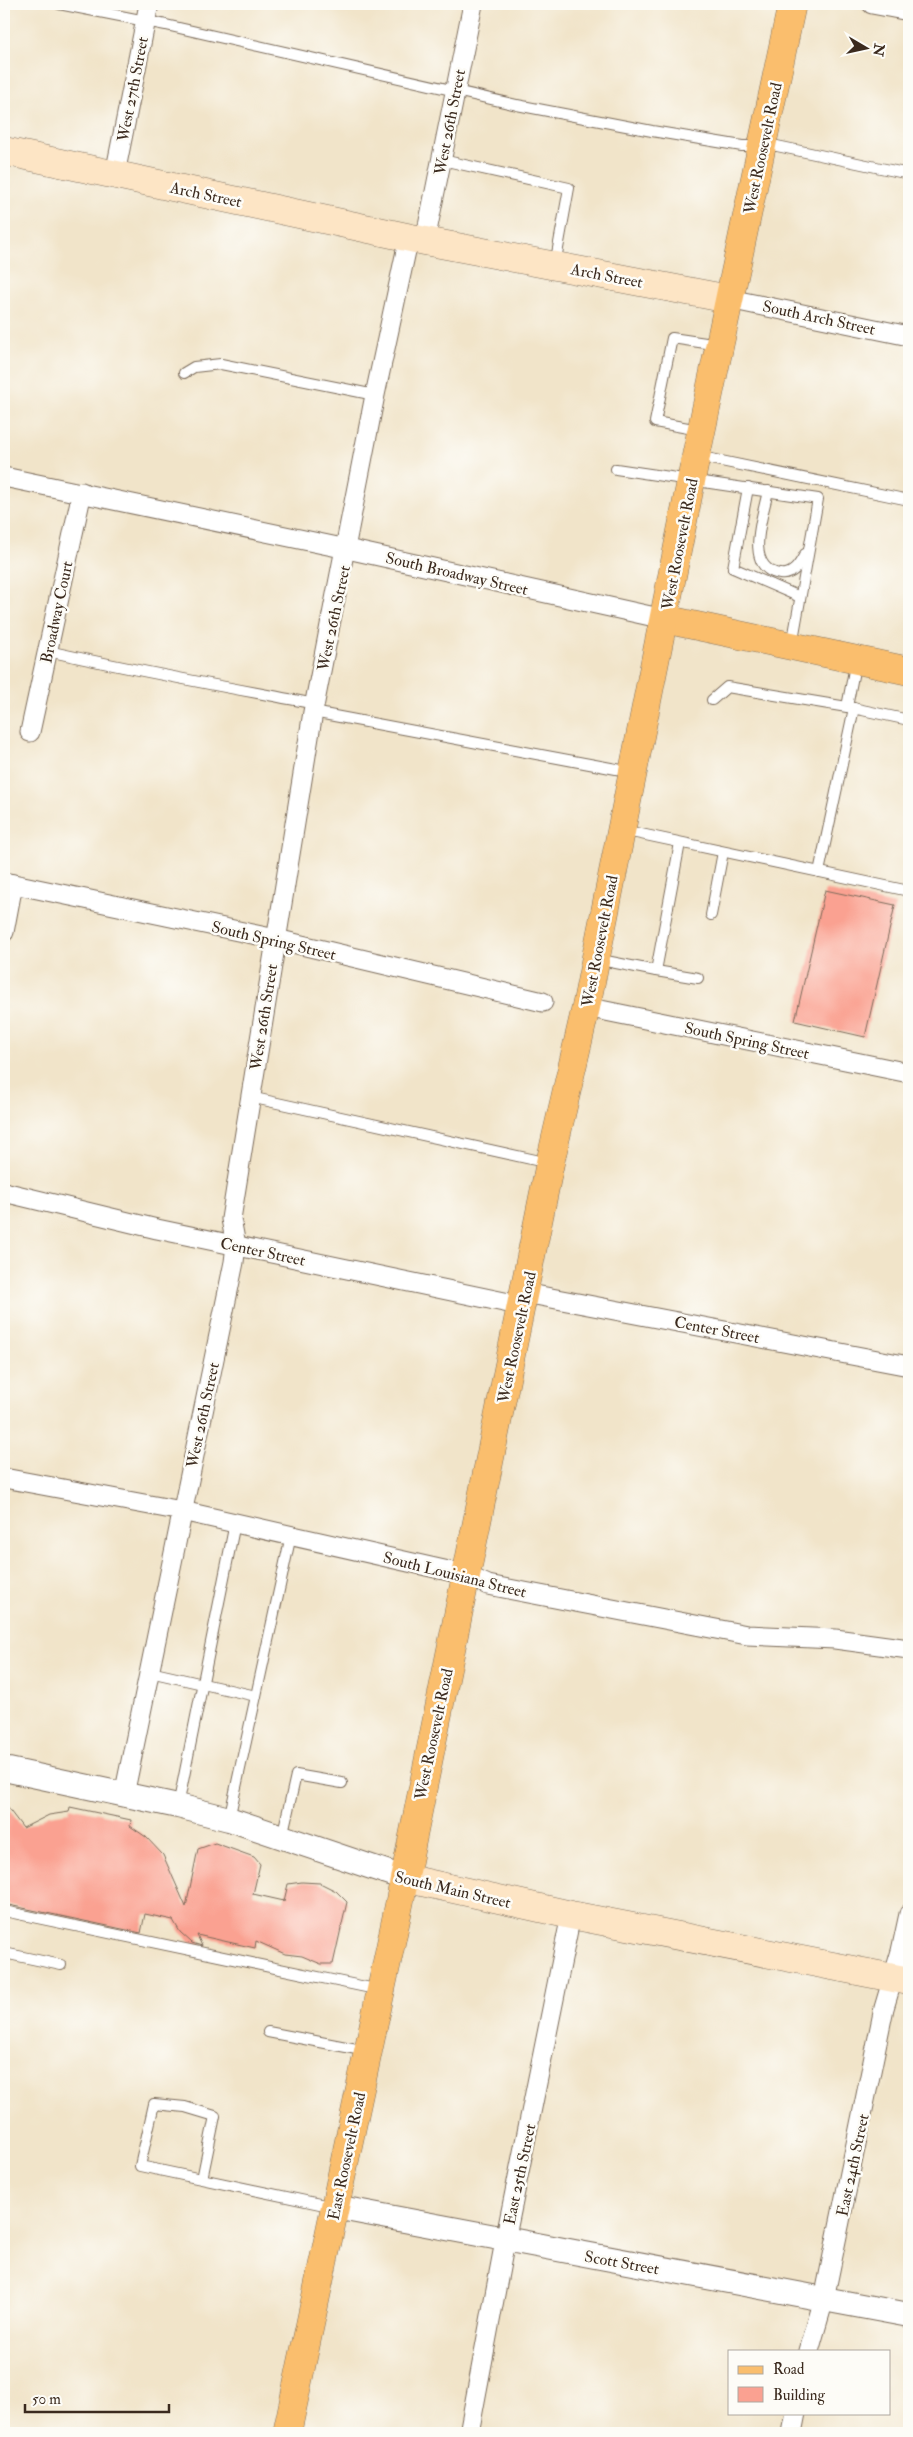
<svg xmlns="http://www.w3.org/2000/svg" width="913" height="2437" viewBox="0 0 913 2437" font-family="'IM FELL Double Pica',serif">
  <style>
    .building { fill: #faa191 }
    .lines { fill: none; stroke-linecap: round; stroke-linejoin: round }
    .service-casing { stroke: #7b6b5a; stroke-width: 12 }
    .minor-casing { stroke: #7b6b5a; stroke-width: 21 }
    .tertiary-casing { stroke: #7b6b5a; stroke-width: 26 }
    .secondary-casing { stroke: #7b6b5a; stroke-width: 29 }
    .primary-casing { stroke: #7b6b5a; stroke-width: 29 }
    .service { stroke: #fff; stroke-width: 10 }
    .minor { stroke: #fff; stroke-width: 19 }
    .tertiary { stroke: #fff; stroke-width: 24 }
    .secondary { stroke: #fde5c5; stroke-width: 28 }
    .primary { stroke: #fabe6d; stroke-width: 28 }
    .labels { text-anchor: middle; stroke-width: 5; stroke-linejoin: round; paint-order: stroke }
    .street-label { font-size: 16px; fill: #3b2a1e; stroke: #fdfcf7 }
  </style>
  <rect width="100%" height="100%" fill="#fdfcf7"/>
  <filter id="ink" filterUnits="userSpaceOnUse"><feTurbulence type="fractalNoise" baseFrequency=".02" numOctaves="2"/><feDisplacementMap in="SourceGraphic" scale="10" xChannelSelector="R" yChannelSelector="G"/><feConvolveMatrix kernelMatrix="1 2 1 2 8 2 1 2 1" color-interpolation-filters="sRGB"/></filter>
  <filter id="wash" filterUnits="userSpaceOnUse"><feTurbulence type="fractalNoise" baseFrequency=".0096" numOctaves="4" result="noise"/><feDisplacementMap in="SourceGraphic" scale="20" xChannelSelector="R" yChannelSelector="G"/><feGaussianBlur stdDeviation="1.12" result="paint"/><feColorMatrix in="noise" values="0 0 0 0 0 0 0 0 0 0 0 0 0 0 0 0 0 1.4 0 .05"/><feComposite in="paint" operator="in"/></filter>
  <g filter="url(#wash)">
    <rect width="100%" height="100%" fill="#f1e4c9"/>
    <g id="blocks">
      <g class="building">
        <polygon points="825,890 895,905 865,1037 795,1021"/>
        <polygon points="4,1803 23,1828 49,1815 69,1812 70,1807 131,1820 130,1826 146,1837 163,1855 186,1907 198,1849 215,1843 254,1857 260,1864 253,1894 284,1901 288,1884 302,1882 320,1883 336,1891 347,1902 333,1964 321,1964 302,1956 285,1954 256,1941 255,1948 197,1935 202,1946 192,1943 180,1932 173,1920 145,1914 141,1933 4,1904"/>
      </g>
    </g>
  </g>
  <g filter="url(#ink)">
    <use href="#blocks" fill-opacity="0" stroke="#7b6b5a" stroke-width="1"/>
    <g class="lines">
      <g class="service-casing">
        <g id="service">
          <polyline points="59,4 166,25 517,105 652,131 742,146 777,146 909,174"/>
          <polyline points="442,160 569,188 555,265"/>
          <polyline points="184,373 194,367 221,364 375,395"/>
          <polyline points="699,430 655,422 672,338 719,345"/>
          <polyline points="697,456 909,500"/>
          <polyline points="616,469 818,499 792,645"/>
          <polyline points="748,488 733,568 800,597"/>
          <path d="M768,491C763,516 743,568 780,574C793,576 800,564 805,554"/>
          <path d="M48,651C136,671 226,687 315,704"/>
          <polyline points="712,700 727,687 847,707 856,660"/>
          <polyline points="848,707 909,720"/>
          <polyline points="313,712 632,772"/>
          <polyline points="622,830 909,891"/>
          <polyline points="819,872 854,708"/>
          <polyline points="711,915 723,852"/>
          <polyline points="596,959 656,971 680,843"/>
          <polyline points="656,971 698,978"/>
          <polyline points="250,1097 549,1163"/>
          <polyline points="150,1672 256,1696 229,1819"/>
          <polyline points="256,1696 291,1535"/>
          <polyline points="178,1806 235,1523"/>
          <polyline points="282,1837 296,1775 342,1783"/>
          <polyline points="4,1911 380,1990"/>
          <polyline points="4,1953 61,1965"/>
          <polyline points="268,2032 367,2051"/>
          <polyline points="202,2179 215,2116 185,2107 154,2104 140,2166 334,2207"/>
        </g>
      </g>
      <g class="minor-casing">
        <g id="minor">
          <polyline points="872,4 909,11"/>
          <polyline points="115,174 149,4"/>
          <polyline points="425,241 473,4"/>
          <polyline points="729,299 909,336"/>
          <polyline points="4,477 347,549 664,619"/>
          <polyline points="30,732 82,492"/>
          <polyline points="4,882 276,939 543,1002"/>
          <polyline points="4,932 13,884"/>
          <polyline points="586,1007 909,1073"/>
          <polyline points="4,1192 157,1229 523,1306"/>
          <polyline points="525,1293 909,1366"/>
          <polyline points="4,1478 182,1511 444,1570 466,1575 488,1585 747,1635 835,1639 909,1649"/>
          <polyline points="124,1795 234,1262 236,1245 231,1219 313,712 375,395 409,237"/>
          <polyline points="809,2351 824,2299 884,2008 901,1951 909,1914"/>
          <polyline points="469,2433 505,2241 571,1915"/>
          <polyline points="792,2433 796,2413"/>
        </g>
      </g>
      <g class="tertiary-casing">
        <g id="tertiary">
          <polyline points="4,1769 178,1806 229,1819 404,1878"/>
          <polyline points="335,2207 909,2315"/>
        </g>
      </g>
      <g class="secondary-casing">
        <g id="secondary">
          <polyline points="4,151 425,241 729,299"/>
          <polyline points="404,1878 571,1915 909,1981"/>
        </g>
      </g>
      <g class="primary-casing">
        <g id="primary">
          <polyline points="664,619 909,671"/>
          <polyline points="287,2433 398,1910 550,1163 586,1007 696,456 792,4"/>
        </g>
      </g>
      <use href="#service" class="service"/>
      <use href="#minor" class="minor"/>
      <use href="#tertiary" class="tertiary"/>
      <use href="#secondary" class="secondary"/>
      <use href="#primary" class="primary"/>
    </g>
  </g>
  <g class="labels">
    <g class="street-label">
      <text transform="translate(132 89) rotate(-79)" y="6">West 27th Street</text>
      <text transform="translate(449 122) rotate(-79)" y="6">West 26th Street</text>
      <text transform="translate(762 148) rotate(-78)" y="6">West Roosevelt Road</text>
      <text transform="translate(206 194) rotate(12)" y="6">Arch Street</text>
      <text transform="translate(607 275) rotate(11)" y="6">Arch Street</text>
      <text transform="translate(819 317) rotate(12)" y="6">South Arch Street</text>
      <text transform="translate(679 544) rotate(-79)" y="6">West Roosevelt Road</text>
      <text transform="translate(457 573) rotate(13)" y="6">South Broadway Street</text>
      <text transform="translate(56 612) rotate(-78)" y="6">Broadway Court</text>
      <text transform="translate(333 618) rotate(-78)" y="6">West 26th Street</text>
      <text transform="translate(274 940) rotate(13)" y="6">South Spring Street</text>
      <text transform="translate(599 941) rotate(-79)" y="6">West Roosevelt Road</text>
      <text transform="translate(263 1017) rotate(-81)" y="6">West 26th Street</text>
      <text transform="translate(747 1040) rotate(12)" y="6">South Spring Street</text>
      <text transform="translate(263 1251) rotate(12)" y="6">Center Street</text>
      <text transform="translate(717 1329) rotate(11)" y="6">Center Street</text>
      <text transform="translate(516 1337) rotate(-78)" y="6">West Roosevelt Road</text>
      <text transform="translate(202 1415) rotate(-78)" y="6">West 26th Street</text>
      <text transform="translate(455 1574) rotate(14)" y="6">South Louisiana Street</text>
      <text transform="translate(433 1734) rotate(-78)" y="6">West Roosevelt Road</text>
      <text transform="translate(453 1889) rotate(13)" y="6">South Main Street</text>
      <text transform="translate(346 2156) rotate(-78)" y="6">East Roosevelt Road</text>
      <text transform="translate(852 2165) rotate(-78)" y="6">East 24th Street</text>
      <text transform="translate(519 2174) rotate(-78)" y="6">East 25th Street</text>
      <text transform="translate(622 2262) rotate(10)" y="6">Scott Street</text>
    </g>
  </g>
  <rect width="913" height="2437" fill="none" stroke="#fdfcf7" stroke-width="20"/>
  <rect x="728" y="2350" width="162" height="65" fill="#fdfcf7" stroke="#afa8a0"/>
  <rect x="738" y="2366" width="25" height="8" fill="#fabe6d" stroke="#afa8a0"/>
  <text x="773" y="2374" font-size="15" fill="#3b2a1e">Road</text>
  <rect x="738" y="2387" width="25" height="15" fill="#faa191" stroke="#afa8a0"/>
  <text x="773" y="2400" font-size="15" fill="#3b2a1e">Building</text>
  <g transform="translate(866 48) rotate(99)" stroke="#fdfcf7" stroke-width="4" paint-order="stroke">
  <path d="M0-4L9 19L0 12L-9 19Z" fill="#3b2a1e"/>
  <text y="-8" font-size="14" font-weight="bold" text-anchor="middle" fill="#3b2a1e">N</text>
  </g>
  <path d="M25 2404v8h144v-8" fill="none" stroke="#3b2a1e" stroke-width="2.5"/>
  <text x="32" y="2404" font-size="15" fill="#3b2a1e" stroke="#fdfcf7" stroke-width="4" paint-order="stroke">50 m</text>
</svg>
